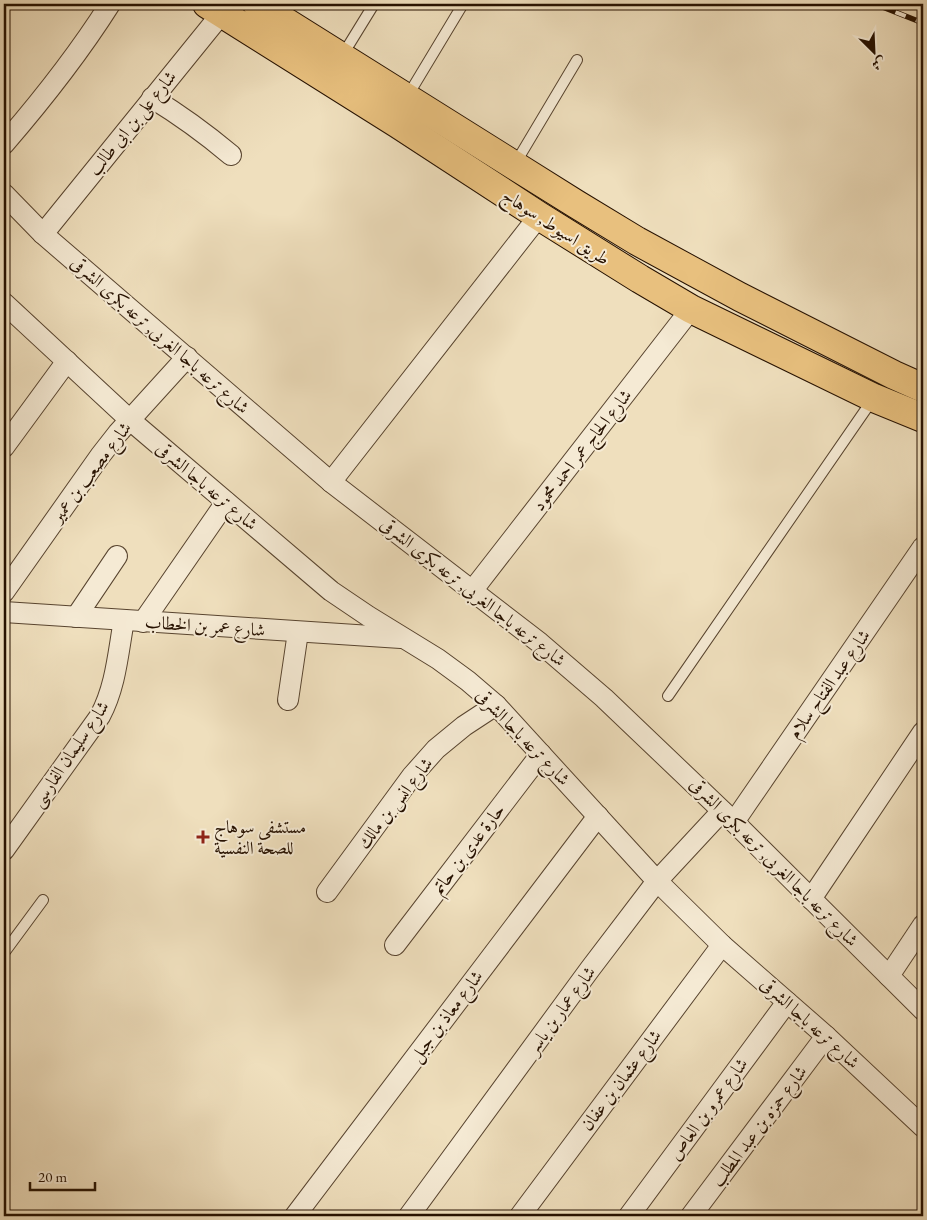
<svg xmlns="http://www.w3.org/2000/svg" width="927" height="1220" viewBox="0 0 927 1220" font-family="'EB Garamond',Amiri,serif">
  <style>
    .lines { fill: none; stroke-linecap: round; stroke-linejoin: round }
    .lane-casing { stroke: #58442f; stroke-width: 12 }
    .street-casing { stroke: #58442f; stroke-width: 22 }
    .primary-casing { stroke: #261100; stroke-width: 30 }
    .lane { stroke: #f5ead4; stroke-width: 10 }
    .street { stroke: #f5ead4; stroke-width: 20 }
    .primary { stroke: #e8c07e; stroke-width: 28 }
    .rail-casing { stroke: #261100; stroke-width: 5.5 }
    .rail { stroke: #f5ead4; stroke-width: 4; stroke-dasharray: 11; stroke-linecap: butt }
    .poi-dot { fill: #8f2418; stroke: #f5ead4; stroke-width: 2 }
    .labels { text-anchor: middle; stroke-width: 4; stroke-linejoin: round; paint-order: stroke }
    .street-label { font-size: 18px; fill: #261100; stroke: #f5ead4 }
    .poi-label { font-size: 18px; fill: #261100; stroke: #f5ead4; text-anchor: start }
  </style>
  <rect width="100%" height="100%" fill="#efdfbd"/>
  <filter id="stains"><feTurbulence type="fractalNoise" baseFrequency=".004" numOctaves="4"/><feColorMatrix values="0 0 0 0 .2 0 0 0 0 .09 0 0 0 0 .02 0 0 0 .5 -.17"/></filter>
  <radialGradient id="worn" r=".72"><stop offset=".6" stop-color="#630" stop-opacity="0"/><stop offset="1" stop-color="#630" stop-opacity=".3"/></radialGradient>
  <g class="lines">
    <g class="lane-casing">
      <g id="lane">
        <polyline points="342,56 374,4"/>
        <polyline points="407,97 463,4"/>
        <polyline points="515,164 577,60"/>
        <polyline points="668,696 873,399"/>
        <polyline points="4,953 43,900"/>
      </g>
    </g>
    <g class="street-casing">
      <g id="street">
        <path d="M152,98C180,115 206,134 231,155"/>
        <path d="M4,144C42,100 79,53 110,4"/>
        <polyline points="4,194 43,234 331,482 540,643 604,698 734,822 923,1010"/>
        <polyline points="43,234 222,13"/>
        <polyline points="4,303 130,420 331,591 368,616 438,659 468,681 496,705 657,881 722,945 826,1036 923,1127"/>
        <polyline points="4,447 67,361"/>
        <polyline points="331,482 539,216"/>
        <polyline points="472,591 691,309"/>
        <polyline points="4,592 100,456 118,433 187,357"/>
        <polyline points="4,612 401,638"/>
        <polyline points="76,617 117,556"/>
        <polyline points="143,622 226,502"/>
        <polyline points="288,700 298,632"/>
        <polyline points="734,822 923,547"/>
        <path d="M4,850L100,716C116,686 118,653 124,620"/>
        <polyline points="327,892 412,776 436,749 464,726 496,705"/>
        <polyline points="811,899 923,732"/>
        <polyline points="395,945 541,754"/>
        <polyline points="889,976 923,925"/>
        <polyline points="295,1216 598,816"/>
        <polyline points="409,1216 590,969 657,881 722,811"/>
        <polyline points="520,1216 722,945"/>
        <polyline points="629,1216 787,1002"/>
        <polyline points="691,1216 826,1036"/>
      </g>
    </g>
    <g class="primary-casing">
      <g id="primary">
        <polyline points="207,4 398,124 539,216 640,279 691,309 874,398 923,418"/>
        <polyline points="257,4 576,204 637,241 740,297 894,375 923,388"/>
      </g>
    </g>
    <use href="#lane" class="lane"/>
    <use href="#street" class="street"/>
    <use href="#primary" class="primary"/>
    <g class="rail-casing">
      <polyline id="rail" points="875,4 923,23"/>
    </g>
    <use href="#rail" class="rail"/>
  </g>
  <path class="poi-dot" d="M200.5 829.5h5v5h5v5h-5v5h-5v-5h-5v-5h5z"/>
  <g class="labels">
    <g class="street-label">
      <text transform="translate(132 123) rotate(-51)" y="6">شارع على بن ابى طالب</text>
      <text transform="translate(556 227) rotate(33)" y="6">طريق اسيوط, سوهاج</text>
      <text transform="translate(160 335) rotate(41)" y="6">شارع ترعه باجا الغربى, ترعه بكرى الشرقى</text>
      <text transform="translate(582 450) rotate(-52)" y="6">شارع الحاج عمر احمد محمود</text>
      <text transform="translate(91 472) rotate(-53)" y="6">شارع مصعب بن عمير</text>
      <text transform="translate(207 486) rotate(40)" y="6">شارع ترعه باجا الشرقى</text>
      <text transform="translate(473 592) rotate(38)" y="6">شارع ترعه باجا الغربى, ترعه بكرى الشرقى</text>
      <text transform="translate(205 626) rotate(4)" y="6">شارع عمر بن الخطاب</text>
      <text transform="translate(829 684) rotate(-55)" y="6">شارع عبد الفتاح سلام</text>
      <text transform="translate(523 737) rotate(46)" y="6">شارع ترعه باجا الشرقى</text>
      <text transform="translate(70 754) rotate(-56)" y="6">شارع سليمان الفارسى</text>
      <text transform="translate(395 803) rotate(-52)" y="6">شارع انس بن مالك</text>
      <text transform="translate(468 849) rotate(-53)" y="6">حارة عدى بن حاتم</text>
      <text transform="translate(774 862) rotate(45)" y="6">شارع ترعه باجا الغربى, ترعه بكرى الشرقى</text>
      <text transform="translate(561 1010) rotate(-54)" y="6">شارع عمار بن ياسر</text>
      <text transform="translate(446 1016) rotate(-53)" y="6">شارع معاذ بن جبل</text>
      <text transform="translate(810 1023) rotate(42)" y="6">شارع ترعه باجا الشرقى</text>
      <text transform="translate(621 1080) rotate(-53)" y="6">شارع عثمان بن عفان</text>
      <text transform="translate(708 1109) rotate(-54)" y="6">شارع عمرو بن العاص</text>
      <text transform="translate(759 1126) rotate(-53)" y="6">شارع حمزه بن عبد المطلب</text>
    </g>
    <g class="poi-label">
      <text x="214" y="833">مستشفى سوهاج<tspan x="214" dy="21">للصحة النفسية</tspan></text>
    </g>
  </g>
  <rect width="927" height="1220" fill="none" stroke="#efdfbd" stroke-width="20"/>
  <rect x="5" y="5" width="917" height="1210" fill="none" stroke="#261100" stroke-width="2.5"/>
  <rect x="10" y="10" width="907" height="1200" fill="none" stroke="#261100"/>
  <g transform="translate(874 52) rotate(156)" stroke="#f5ead4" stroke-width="4" paint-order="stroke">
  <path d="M0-4L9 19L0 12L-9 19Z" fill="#261100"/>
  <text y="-8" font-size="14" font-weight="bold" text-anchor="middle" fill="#261100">ش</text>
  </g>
  <path d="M30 1182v8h65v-8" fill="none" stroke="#261100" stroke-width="2.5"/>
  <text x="38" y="1182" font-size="15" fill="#261100" stroke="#f5ead4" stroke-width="4" paint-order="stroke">20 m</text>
  <rect width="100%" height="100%" filter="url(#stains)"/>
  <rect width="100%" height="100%" fill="url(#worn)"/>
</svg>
